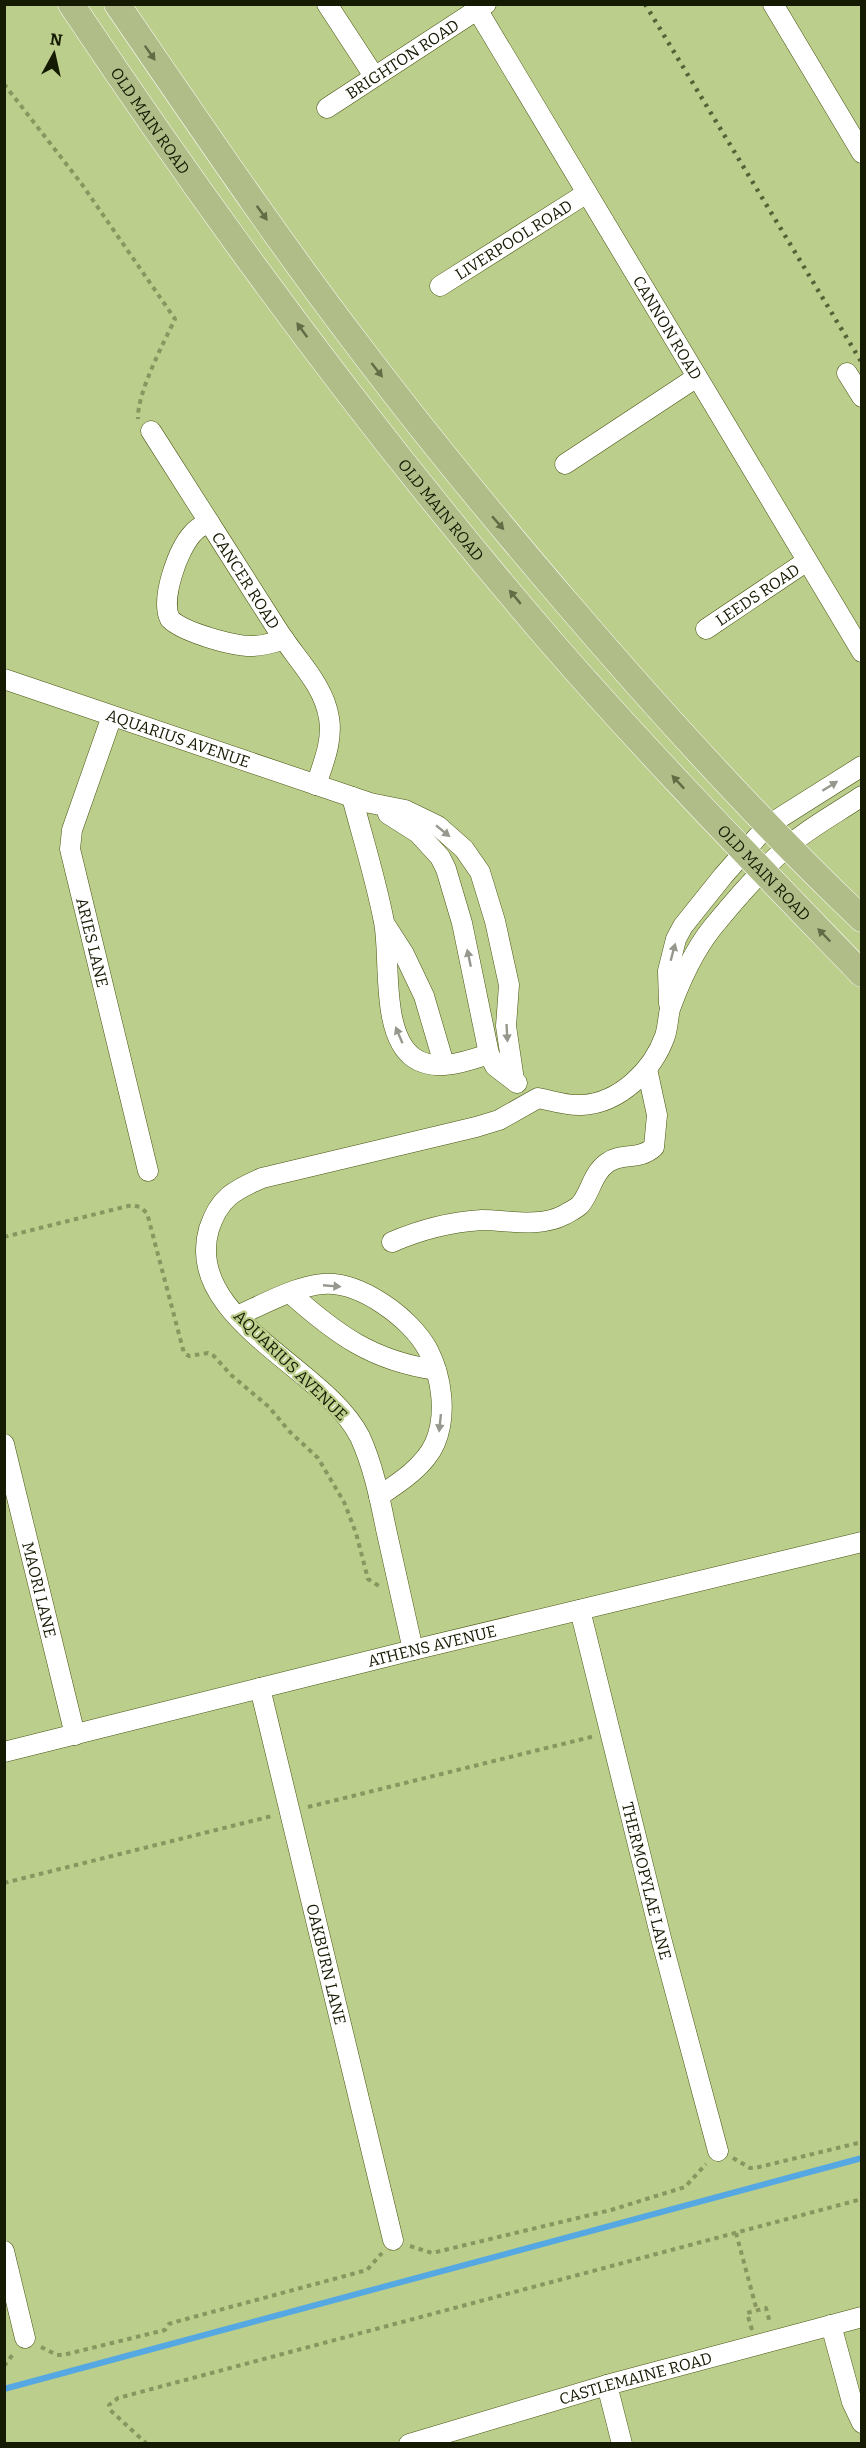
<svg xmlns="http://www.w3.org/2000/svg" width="866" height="2448" viewBox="0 0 866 2448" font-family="Bitter,serif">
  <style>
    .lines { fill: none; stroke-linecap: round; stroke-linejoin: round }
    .stream { stroke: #55a8e2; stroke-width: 6 }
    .minor-casing { stroke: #475512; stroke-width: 21 }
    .major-casing { stroke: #fff; stroke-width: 27 }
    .path { stroke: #889660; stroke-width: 4; stroke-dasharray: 4.5 4.5; stroke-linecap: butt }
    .minor { stroke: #fff; stroke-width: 20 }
    .major { stroke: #b0bd88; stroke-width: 26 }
    .rail { stroke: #566137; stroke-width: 4.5; stroke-dasharray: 3 6; stroke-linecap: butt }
    .oneway { fill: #626c45 }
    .oneway2 { fill: #96988d }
    .labels { text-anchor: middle; stroke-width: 4.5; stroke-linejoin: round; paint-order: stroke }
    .street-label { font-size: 16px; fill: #151b02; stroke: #bcce8b }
  </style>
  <rect width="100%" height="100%" fill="#bcce8b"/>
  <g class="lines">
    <polyline class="stream" points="4,2389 862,2158"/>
    <g class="minor-casing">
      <g id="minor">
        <polyline points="327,4 374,76"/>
        <polyline points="773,4 862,153"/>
        <path id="s1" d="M478,11L862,652"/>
        <path id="s2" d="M327,108L486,4"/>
        <path id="s3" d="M440,286L587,193"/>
        <polyline points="847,373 862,397"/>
        <path id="s4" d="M151,431C194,498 236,565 279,632C297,660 324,685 329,718C333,741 323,764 316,785"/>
        <polyline points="565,464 697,377"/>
        <path d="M209,522C203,525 197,528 193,533C178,549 160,599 170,619C183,632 232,646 251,646C263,646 273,643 284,639"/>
        <path id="s5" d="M706,629L807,561"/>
        <path id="s6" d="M4,679L370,803L405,810L438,826L464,849L480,872L495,921L509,985L506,1026L514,1080"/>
        <path id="s7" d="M112,716L72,830L70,849L148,1171"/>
        <path d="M352,797C363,839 376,880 384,922C391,958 380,1034 414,1058C436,1073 467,1061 489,1054"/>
        <polyline points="388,814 418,833 440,857 446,869 462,923 489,1054 495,1066 517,1083"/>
        <polyline points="386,926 404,954 424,996 444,1064"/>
        <polyline points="669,1004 668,971 676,939 683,926 723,876 767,826 862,766"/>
        <path d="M392,1242C422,1229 449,1222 482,1220C508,1220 539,1228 564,1215C569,1212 576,1209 580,1205C591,1192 592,1174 607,1163C622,1152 639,1161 654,1147L657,1115L647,1069"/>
        <path d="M290,1293C337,1335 373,1361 436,1370"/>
        <path d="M237,1316C262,1305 296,1286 323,1284C360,1281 411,1318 428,1350C442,1377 447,1415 435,1443C425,1466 399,1483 379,1496"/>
        <path id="s8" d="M4,1444L75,1735"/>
        <path id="s9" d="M580,1610L662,1942L718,2151"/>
        <path d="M413,1650C404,1609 395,1569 386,1529C380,1499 373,1465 360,1437C326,1368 183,1319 209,1229C219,1198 234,1190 262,1178L476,1127L499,1120L538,1098C553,1101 567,1106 582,1105C620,1103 653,1070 665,1036C668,1027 668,1017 670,1009C680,981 694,951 712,928C734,901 760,871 786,848C808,828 837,813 862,796"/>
        <path id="s10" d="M260,1688L393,2240"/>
        <path id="s11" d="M4,1752L413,1650L862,1542"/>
        <polyline points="4,2251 25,2338"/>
        <polyline points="831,2325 852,2402 862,2423"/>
        <polyline points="607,2385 622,2444"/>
        <path id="s12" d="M409,2444L607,2385L862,2317"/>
      </g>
    </g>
    <g class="major-casing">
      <g id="major">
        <path id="s13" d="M71,4C219,226 378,441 552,643C651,757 757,865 862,974"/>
        <path d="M117,4C196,119 273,234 357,344C424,433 494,518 566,602C660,712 757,819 862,919"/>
      </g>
    </g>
    <g class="path">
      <path d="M4,84L81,183L175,319C163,344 137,393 138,419"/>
      <polyline points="4,1237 132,1205 140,1207 147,1213 184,1353 189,1356 208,1353 214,1356 231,1375 269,1407 289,1431 318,1458 344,1502 356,1533 368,1579 379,1586"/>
      <polyline points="308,1807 595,1736"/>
      <polyline points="4,1883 272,1816"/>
      <polyline points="733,2158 750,2168 755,2168 862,2142"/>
      <polyline points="736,2233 757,2311"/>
      <polyline points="410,2246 432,2253 611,2210 685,2187 706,2164"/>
      <polyline points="752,2330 747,2313 766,2308 770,2323"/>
      <polyline points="41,2347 57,2355 63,2355 165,2330 169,2324 175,2322 367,2270 382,2253"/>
      <polyline points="4,2366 14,2353"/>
      <polyline points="147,2444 110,2410 109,2405 118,2398 862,2199"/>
    </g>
    <use href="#minor" class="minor"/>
    <use href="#major" class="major"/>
    <polyline class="rail" points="645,4 862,363"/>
  </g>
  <defs><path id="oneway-solid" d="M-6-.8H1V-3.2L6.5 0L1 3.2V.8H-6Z" transform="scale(1.5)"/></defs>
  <g class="oneway">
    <use href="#oneway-solid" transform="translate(150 53) rotate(55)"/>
    <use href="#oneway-solid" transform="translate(262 213) rotate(54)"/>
    <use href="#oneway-solid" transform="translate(302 330) rotate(-126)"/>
    <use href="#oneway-solid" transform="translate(377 370) rotate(52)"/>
    <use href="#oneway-solid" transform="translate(498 523) rotate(49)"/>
    <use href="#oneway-solid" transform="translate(515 597) rotate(-130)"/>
    <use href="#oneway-solid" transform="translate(678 782) rotate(-133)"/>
    <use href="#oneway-solid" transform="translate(824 935) rotate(-134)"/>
  </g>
  <g class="oneway2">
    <use href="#oneway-solid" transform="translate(830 786) rotate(-32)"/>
    <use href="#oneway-solid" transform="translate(443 831) rotate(39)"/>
    <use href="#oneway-solid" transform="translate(673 952) rotate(-75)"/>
    <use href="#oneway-solid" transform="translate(469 958) rotate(-102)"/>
    <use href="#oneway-solid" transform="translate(507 1033) rotate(87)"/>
    <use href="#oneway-solid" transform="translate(399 1035) rotate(-113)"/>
    <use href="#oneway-solid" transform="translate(332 1286) rotate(5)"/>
    <use href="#oneway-solid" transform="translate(440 1423) rotate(96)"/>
  </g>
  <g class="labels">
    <g class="street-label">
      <text dy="6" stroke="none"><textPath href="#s2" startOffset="90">BRIGHTON ROAD</textPath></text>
      <text dy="6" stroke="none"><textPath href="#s13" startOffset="141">OLD MAIN ROAD</textPath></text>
      <text dy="6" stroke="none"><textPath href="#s3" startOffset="87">LIVERPOOL ROAD</textPath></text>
      <text dy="6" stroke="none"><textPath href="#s1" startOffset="369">CANNON ROAD</textPath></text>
      <text dy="6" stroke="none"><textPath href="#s13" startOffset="627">OLD MAIN ROAD</textPath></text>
      <text dy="6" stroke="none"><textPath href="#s4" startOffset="177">CANCER ROAD</textPath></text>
      <text dy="6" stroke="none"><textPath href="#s5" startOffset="62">LEEDS ROAD</textPath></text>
      <text dy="6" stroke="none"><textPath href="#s6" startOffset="184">AQUARIUS AVENUE</textPath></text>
      <text dy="6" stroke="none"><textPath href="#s13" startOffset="1113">OLD MAIN ROAD</textPath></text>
      <text dy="6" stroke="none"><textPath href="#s7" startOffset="236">ARIES LANE</textPath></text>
      <text transform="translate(291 1365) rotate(44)" y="6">AQUARIUS AVENUE</text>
      <text dy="6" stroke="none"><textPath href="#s8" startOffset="150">MAORI LANE</textPath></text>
      <text dy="6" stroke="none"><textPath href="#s11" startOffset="441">ATHENS AVENUE</textPath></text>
      <text dy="6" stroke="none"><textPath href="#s9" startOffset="279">THERMOPYLAE LANE</textPath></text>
      <text dy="6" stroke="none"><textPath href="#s10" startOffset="284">OAKBURN LANE</textPath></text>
      <text dy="6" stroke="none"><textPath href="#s12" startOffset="236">CASTLEMAINE ROAD</textPath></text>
    </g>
  </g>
  <rect width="866" height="2448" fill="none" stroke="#151b02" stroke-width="12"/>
  <g transform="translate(54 54) rotate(8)" stroke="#bcce8b" stroke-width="4.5" paint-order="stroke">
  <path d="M0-4.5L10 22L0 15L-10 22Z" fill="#151b02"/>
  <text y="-9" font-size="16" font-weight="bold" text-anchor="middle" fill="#151b02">N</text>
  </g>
</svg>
